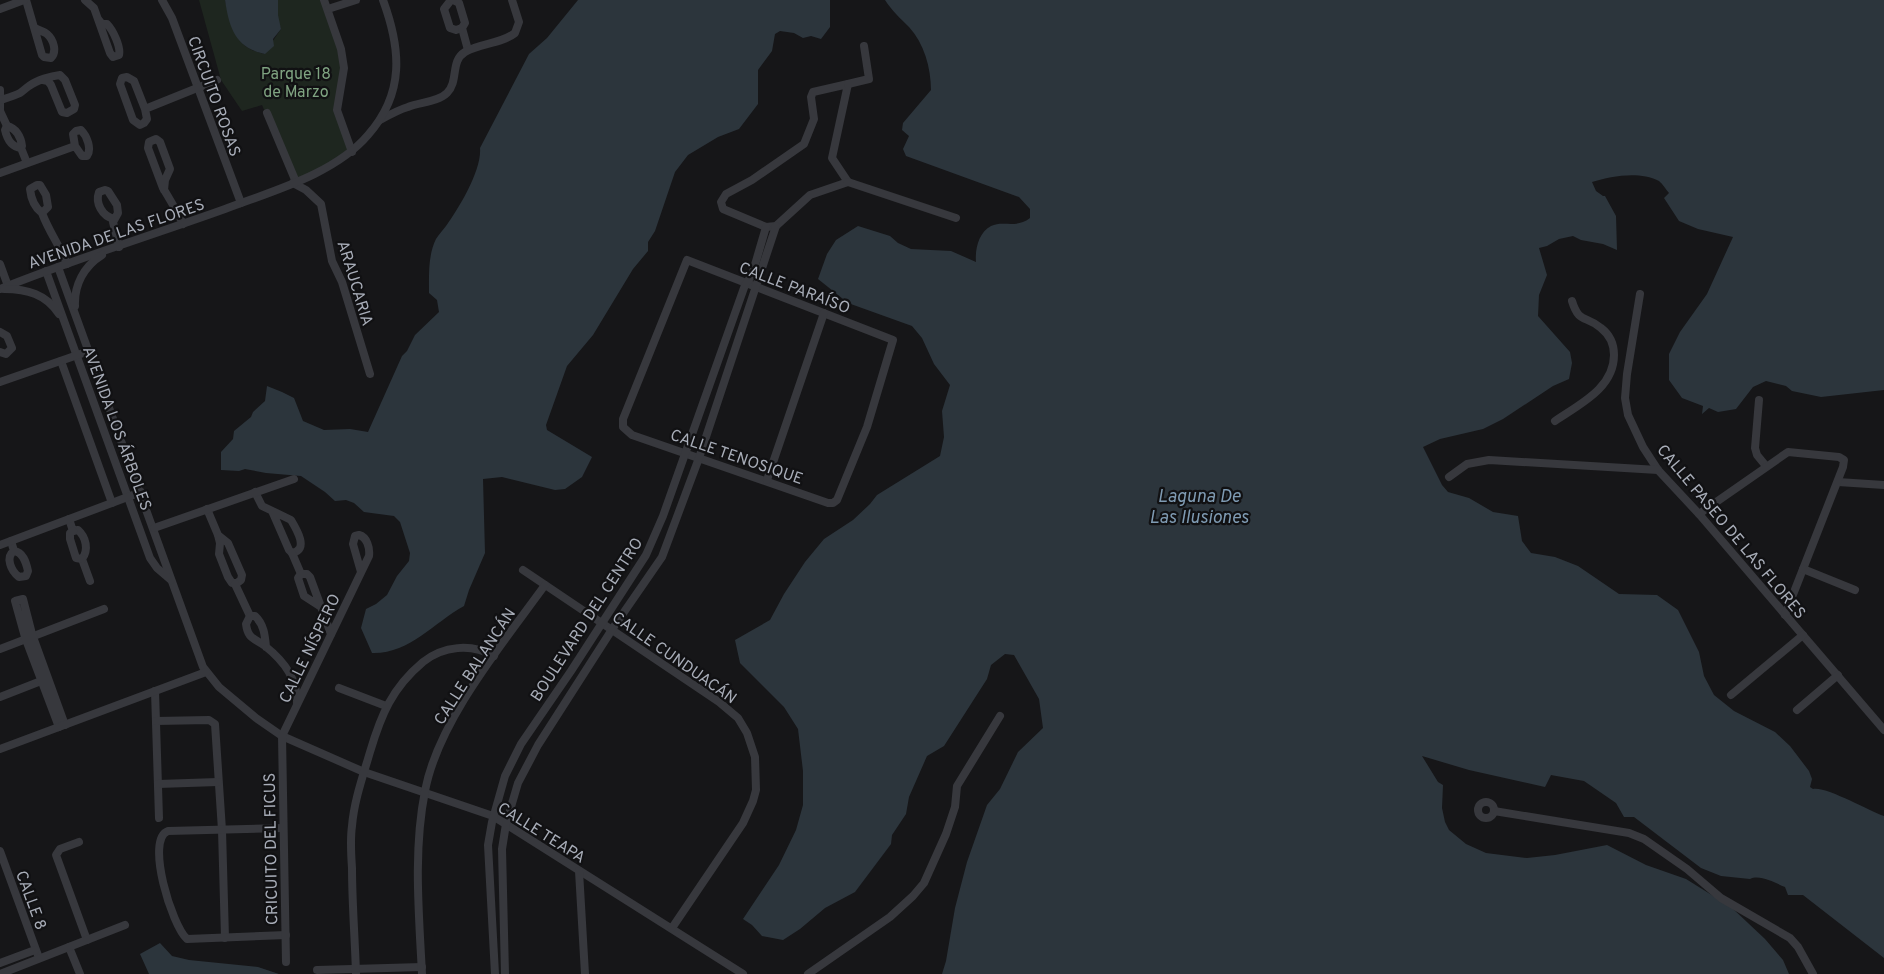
<svg xmlns="http://www.w3.org/2000/svg" width="1884" height="974" viewBox="0 0 1884 974" font-family="Overpass,sans-serif">
  <style>
    .green { fill: #1e261f }
    .water { fill: #2c353c }
    .lines { fill: none; stroke-linecap: round; stroke-linejoin: round }
    .minor { stroke: #37383d; stroke-width: 8 }
    .labels { text-anchor: middle; stroke-width: 4.5; stroke-linejoin: round; paint-order: stroke }
    .park-label { font-size: 16px; fill: #7fa381; stroke: #111113 }
    .street-label { font-size: 16px; fill: #a8adb8; stroke: #111113 }
    .water-label { font-size: 18px; font-style: italic; fill: #7f9bb3; stroke: #111113 }
  </style>
  <rect width="100%" height="100%" fill="#161618"/>
  <path class="green" d="M199,0H225C227,11 235,36 243,44C249,50 257,52 264,54L281,29L278,20V0H323L335,37L342,68L336,99L349,152L296,182L262,105L242,111L221,80Z"/>
  <g class="water">
    <path d="M225,0H278V15L281,29L273,39L274,46L265,54C235,48 229,27 225,0Z"/>
    <path d="M578,0H830V27L821,39L811,36L803,38L794,33L780,31L775,34L772,51L758,70V104L739,129L718,137L688,155L675,172L655,231L648,242V251L633,269L593,335L567,366L546,425L547,430L592,457L582,477L565,489L555,490L502,477L483,479L485,553L469,590L464,606C433,623 410,654 372,653L361,628L366,609L376,604L387,595L397,576L409,561L410,553L400,522L394,516L364,512L354,503L346,500L335,501L325,492L301,476L266,473L245,469L239,471L221,470V452L233,439L234,431L251,417L253,412L265,401L267,386L282,392L294,398L303,421L324,430L350,429L368,432L402,356L407,351L415,335L439,312L437,300L429,293C429,275 428,255 436,239C439,234 443,230 446,226C459,208 482,170 480,148L529,54L547,38Z"/>
    <path d="M885,0H1884V390L1821,397L1792,391L1786,386L1766,381L1753,387L1736,409L1718,412L1709,408L1702,414L1703,406L1682,398L1669,380V354L1680,332L1707,294L1733,237L1698,229L1679,221L1664,198L1669,193C1666,190 1663,184 1659,181C1639,171 1612,176 1592,182L1596,191L1603,196H1605L1616,216L1617,250L1603,244L1581,240L1573,236L1559,239L1547,246L1539,248L1547,275L1539,295L1538,316L1570,352L1572,363L1569,379L1553,386L1503,419L1483,429L1440,439L1423,447L1442,485L1448,492L1469,498L1493,512L1518,516L1522,541L1531,553L1555,557L1578,566L1619,594L1657,595L1678,610L1699,652L1704,676L1714,695L1734,711L1775,732L1790,746L1809,771L1812,779L1810,787L1813,789C1826,786 1869,811 1884,816V958L1803,895H1788L1785,887C1775,883 1760,874 1750,879L1721,876L1701,868L1634,817H1624L1616,803L1584,781L1551,775L1545,787L1469,770L1422,756L1438,782L1443,785L1442,808L1445,822L1449,830L1466,844L1486,853L1527,858L1555,855L1607,845L1646,865L1686,879L1731,907L1765,939L1783,960L1789,974H942L946,961L955,908L967,862L987,805L1000,789L1018,752L1043,728L1039,699L1014,655L1005,654L991,665L987,679L944,746L927,756L909,797L906,814L892,835L891,844L855,892L825,908L800,929L783,940L762,936L752,925L743,919L779,865L796,830L803,805V771L798,729L784,707L740,663L735,640L770,620L784,594L805,562L824,539L853,520L870,504L877,495L940,456L944,437L942,411L950,385L934,364L922,338L912,326L848,303L818,279L827,254L836,240L858,226L890,236L898,243L911,249L951,251L976,262C975,250 978,233 991,226C1003,220 1016,229 1030,218V209L1019,197L906,156L903,149L909,136L902,130L903,123L931,90C931,68 924,43 909,27C900,18 892,11 885,0Z"/>
    <polygon points="160,943 172,956 189,960 258,967 279,974 149,974 140,954"/>
  </g>
  <g class="lines">
    <g class="minor">
      <path d="M26,0L42,55L44,57L51,58C57,52 54,40 47,34C44,31 39,31 35,28"/>
      <path d="M85,0L94,8L110,53L113,57L119,55C121,47 113,30 107,24H102L98,19"/>
      <polyline points="162,0 172,18 241,203"/>
      <polyline points="324,0 341,49 344,68 337,110 352,152"/>
      <polyline points="451,0 444,9 450,28 456,30 462,28"/>
      <polyline points="453,0 459,3 465,23 462,28 468,50"/>
      <polyline points="0,9 24,0"/>
      <polyline points="328,9 356,0"/>
      <polygon points="848,84 832,158 848,182 810,195 776,226 766,227 723,209 721,202 726,194 752,180 804,144 814,119 811,97 813,92"/>
      <polyline points="848,84 869,79 864,46"/>
      <polyline points="0,90 0,110"/>
      <path d="M1,100C7,98 14,96 20,93C23,91 26,88 29,86C37,80 51,76 60,75L65,80L75,105L74,109L67,113L62,112L51,85L48,81L43,80"/>
      <polyline points="145,109 134,81 127,77 122,78 120,84 133,120 140,125 144,123 147,119 145,109 217,80"/>
      <polyline points="0,111 7,126"/>
      <polyline points="267,113 296,182"/>
      <path d="M380,120C389,115 398,110 408,107C420,102 438,102 447,93C459,81 450,61 465,52C480,43 501,44 515,33L519,22L512,0"/>
      <path d="M21,148C11,147 7,139 5,130L7,126C16,128 21,137 22,146L21,148L27,163"/>
      <path d="M0,173L75,146L73,134L76,131L81,130C87,136 92,149 87,156H82L75,146"/>
      <polyline points="848,182 956,218"/>
      <polyline points="293,183 306,190 321,204 332,261 342,282 370,374"/>
      <path d="M164,190L165,180L170,169L160,142L156,139L149,142L148,148L163,188C170,200 177,211 183,224"/>
      <path d="M42,213C34,207 31,199 30,189L37,185H40L46,195L48,207L42,213C49,232 60,246 67,264"/>
      <path d="M114,219C102,216 95,203 99,192L105,190L108,191L117,205L118,213L113,222L119,247"/>
      <polygon points="687,260 893,340 867,427 837,500 833,503 828,503 632,435 623,427 623,419"/>
      <polyline points="0,264 8,286"/>
      <polyline points="58,267 203,667 219,687 256,718 282,736 364,772 493,816 743,974"/>
      <polyline points="46,271 150,558 157,568 171,580"/>
      <path d="M0,289C74,259 150,236 225,209C272,191 335,174 368,135C405,93 401,49 383,0"/>
      <path d="M4,289C27,289 46,294 59,314"/>
      <polyline points="1640,294 1627,374 1625,398 1628,415 1643,447 1658,470 1699,514 1884,730"/>
      <path d="M75,306C74,285 84,266 102,255"/>
      <polyline points="0,332 7,336 12,348 6,354 0,352"/>
      <polyline points="61,361 112,503"/>
      <polyline points="0,382 89,351"/>
      <polyline points="1759,400 1755,448 1757,455 1766,466"/>
      <path d="M1555,421C1580,404 1614,388 1614,355C1614,344 1610,335 1601,328C1586,315 1579,324 1572,301"/>
      <polyline points="1449,477 1467,464 1489,460 1658,470"/>
      <polyline points="767,480 824,313"/>
      <polyline points="1838,482 1884,485"/>
      <path d="M255,492L262,506L289,519L291,520C297,530 309,550 292,553L289,550L272,511"/>
      <polyline points="207,509 218,535 220,543 219,554 228,577 232,583 237,583 241,580 242,575 228,543 218,535"/>
      <polyline points="1699,514 1788,452 1839,457 1844,460 1843,467 1785,615"/>
      <path d="M69,519L73,531L78,530C86,537 89,550 82,559L90,581"/>
      <polyline points="154,528 294,479"/>
      <polyline points="73,531 70,533 70,539 76,558 82,559"/>
      <path d="M11,541L14,551C23,552 26,562 28,571L26,576L19,577C11,571 5,557 14,551"/>
      <polyline points="0,545 141,492"/>
      <polyline points="292,553 301,574"/>
      <polyline points="1803,569 1855,590"/>
      <polyline points="523,570 719,702 738,718 747,733 755,757 756,790 753,801 743,823 672,928"/>
      <polyline points="235,584 250,616"/>
      <polyline points="321,607 304,596 298,578 301,574 307,574 310,577 331,634"/>
      <path d="M266,647C265,636 264,624 255,616H250L246,624C248,640 255,638 265,646C284,661 298,679 297,703"/>
      <polyline points="0,649 104,609"/>
      <polyline points="339,688 386,706"/>
      <polyline points="155,691 159,818"/>
      <polyline points="1731,695 1803,635"/>
      <polyline points="0,697 41,681"/>
      <polyline points="1797,710 1838,675"/>
      <polyline points="156,721 209,720 215,724 222,830 225,938"/>
      <polyline points="59,727 25,637 15,601 23,599 32,634 65,725"/>
      <polyline points="0,749 206,672"/>
      <polyline points="158,784 218,782"/>
      <circle cx="1486" cy="810" r="8"/>
      <polyline points="1494,811 1629,833 1644,839 1687,869 1721,898 1790,938 1798,947 1813,974"/>
      <path d="M283,828L168,831C145,839 172,926 187,939L286,935"/>
      <polyline points="79,842 60,849 56,855 87,940"/>
      <polyline points="0,851 39,958"/>
      <polyline points="579,871 585,974"/>
      <polyline points="69,947 80,974"/>
      <path d="M286,962L282,736L369,556C370,548 367,537 359,535L355,536L353,544L361,572"/>
      <polyline points="0,963 35,950"/>
      <polyline points="317,970 422,967"/>
      <polyline points="0,974 125,925"/>
      <path d="M356,974C355,939 352,903 352,868C351,854 350,840 352,826C354,801 363,776 370,752C381,715 392,688 423,662C443,646 471,643 494,656"/>
      <path d="M422,974C419,914 413,851 425,791C438,721 503,643 545,585"/>
      <polyline points="495,974 488,845 492,822 505,776 521,744 571,671 646,555 663,516 745,285 752,275 766,227"/>
      <polyline points="505,974 502,849 506,824 518,783 538,745 613,628 662,557 699,458 776,226"/>
      <polyline points="808,974 890,917 913,896 924,883 946,834 955,807 957,786 1000,716"/>
    </g>
  </g>
  <g class="labels">
    <g class="park-label">
      <text x="296" y="79">Parque 18<tspan x="296" dy="18">de Marzo</tspan></text>
    </g>
    <g class="street-label">
      <text transform="translate(215 96) rotate(70)" y="6">CIRCUITO ROSAS</text>
      <text transform="translate(116 233) rotate(-19)" y="6">AVENIDA DE LAS FLORES</text>
      <text transform="translate(356 283) rotate(73)" y="6">ARAUCARIA</text>
      <text transform="translate(795 287) rotate(21)" y="6">CALLE PARAÍSO</text>
      <text transform="translate(118 428) rotate(70)" y="6">AVENIDA LOS ÁRBOLES</text>
      <text transform="translate(737 456) rotate(19)" y="6">CALLE TENOSIQUE</text>
      <text transform="translate(1732 531) rotate(50)" y="6">CALLE PASEO DE LAS FLORES</text>
      <text transform="translate(586 619) rotate(-57)" y="6">BOULEVARD DEL CENTRO</text>
      <text transform="translate(309 648) rotate(-64)" y="6">CALLE NÍSPERO</text>
      <text transform="translate(675 657) rotate(35)" y="6">CALLE CUNDUACÁN</text>
      <text transform="translate(474 666) rotate(-57)" y="6">CALLE BALANCÁN</text>
      <text transform="translate(542 832) rotate(32)" y="6">CALLE TEAPA</text>
      <text transform="translate(270 849) rotate(-91)" y="6">CRICUITO DEL FICUS</text>
      <text transform="translate(32 900) rotate(70)" y="6">CALLE 8</text>
    </g>
    <g class="water-label">
      <text x="1199" y="502">Laguna De<tspan x="1199" dy="21">Las Ilusiones</tspan></text>
    </g>
  </g>
</svg>
